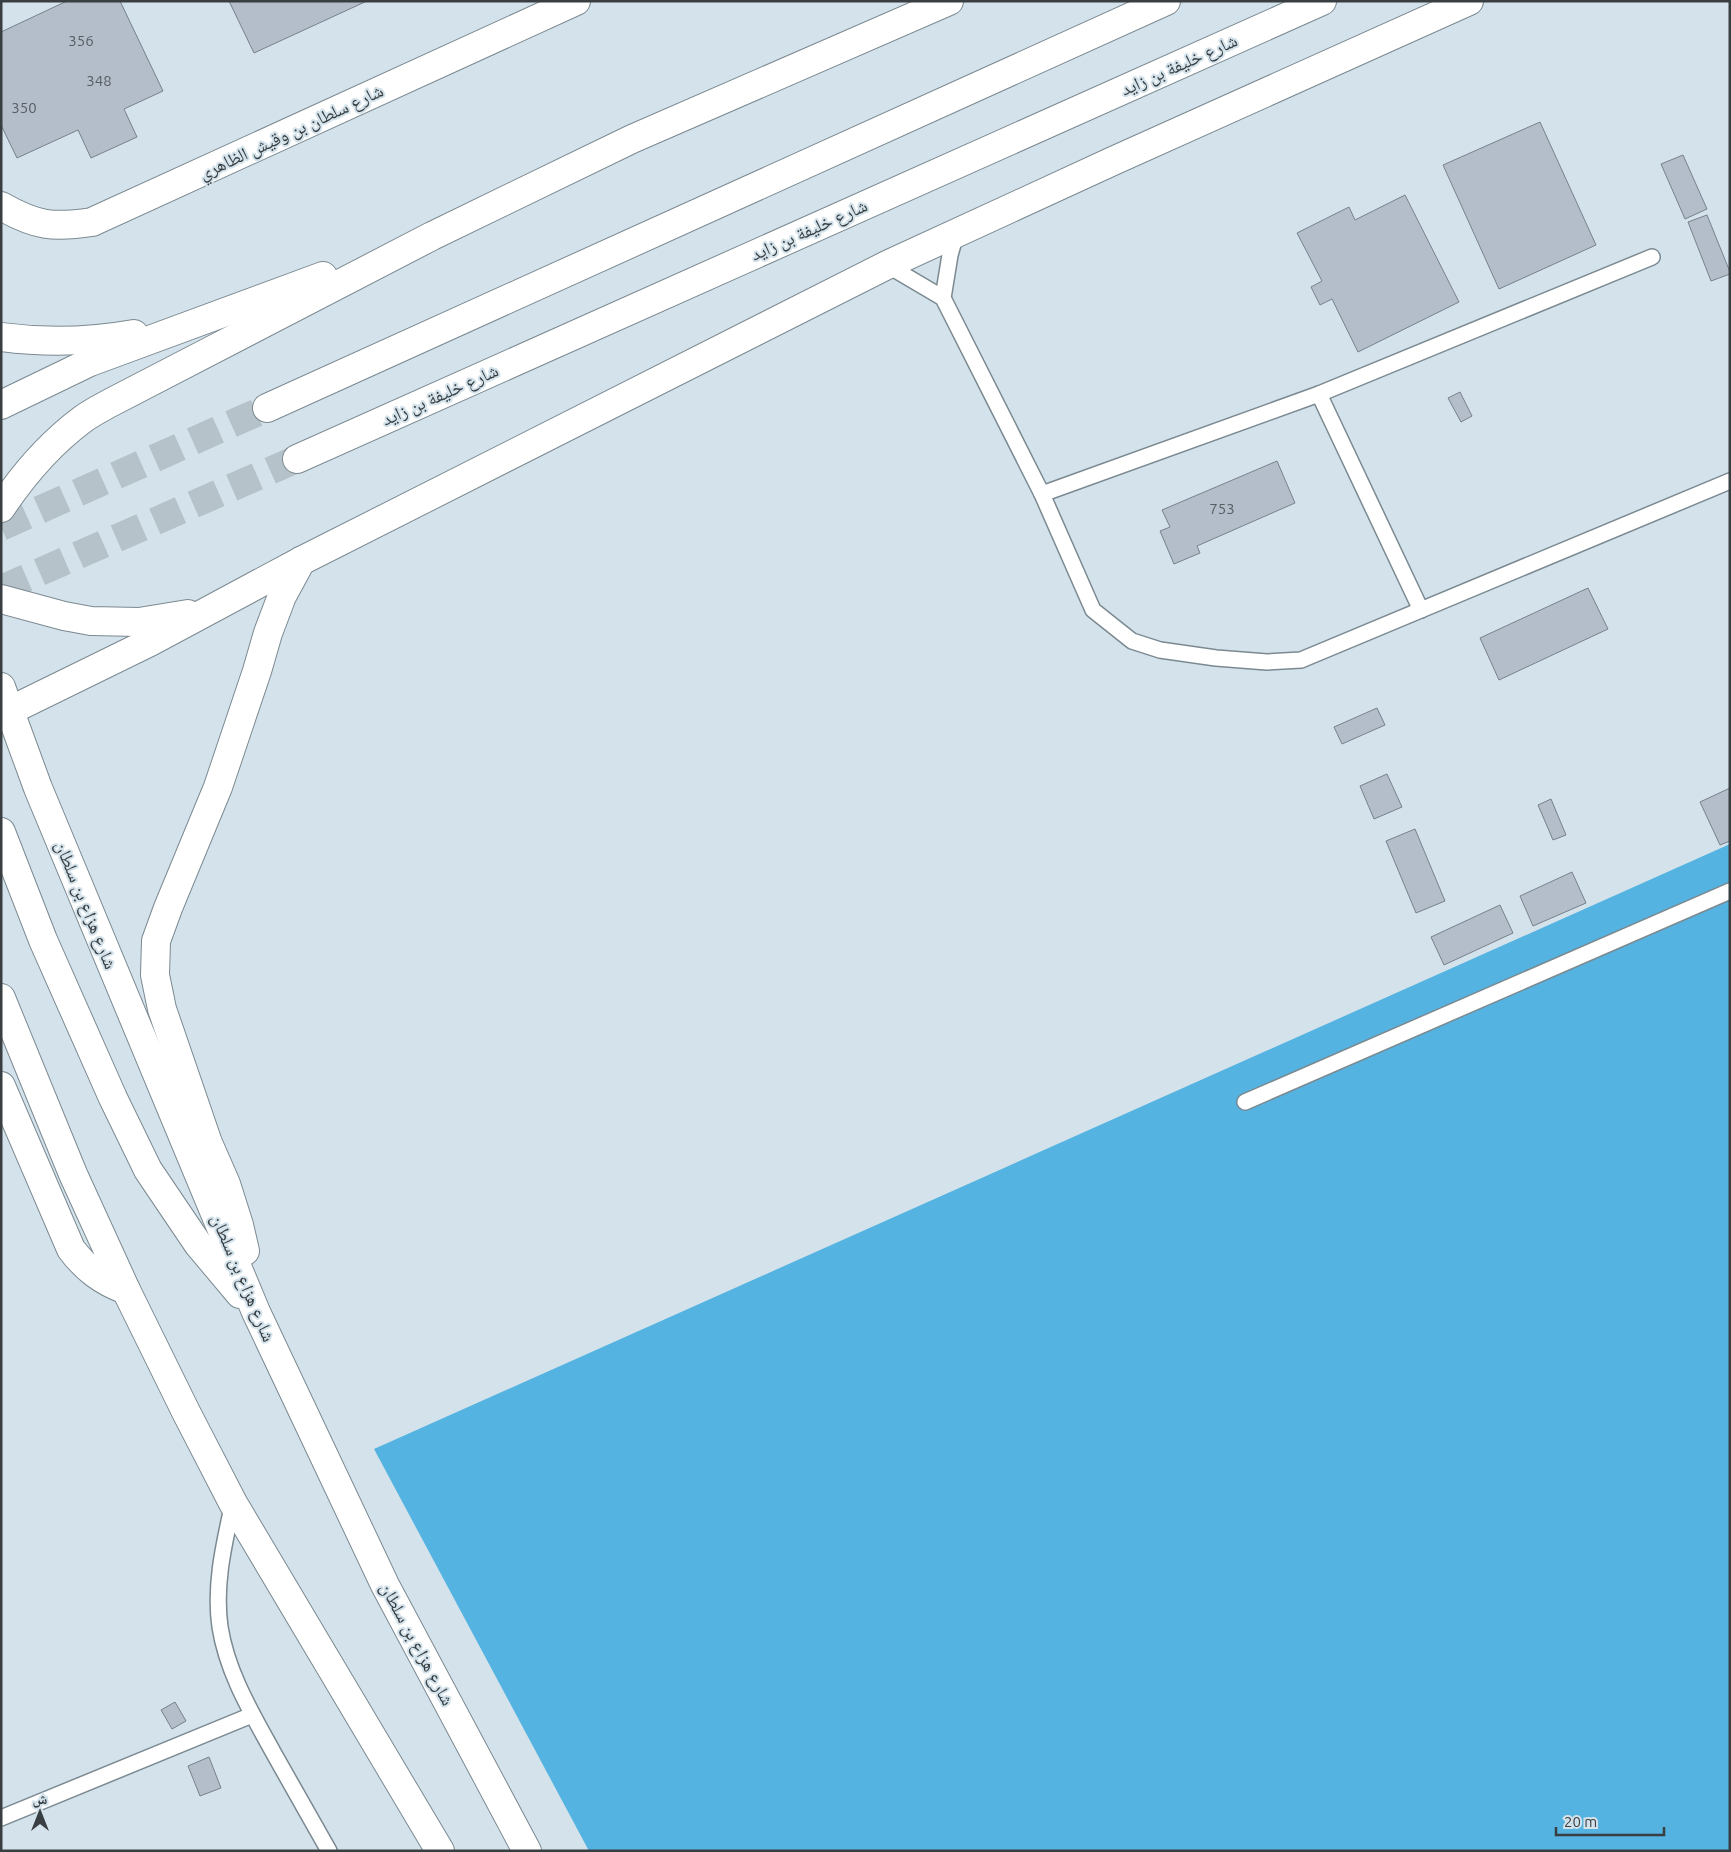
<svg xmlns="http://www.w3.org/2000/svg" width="1731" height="1852" viewBox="0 0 1731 1852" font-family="Ubuntu,'Noto Naskh Arabic',sans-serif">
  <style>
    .forest { fill: #54b3e0 }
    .building { fill: #b4beca; stroke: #77818c }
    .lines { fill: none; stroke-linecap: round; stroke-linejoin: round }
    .trunk-tunnel { stroke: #b5c2c9; stroke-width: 28; stroke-dasharray: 28 14; stroke-linecap: butt }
    .service-casing { stroke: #7b8991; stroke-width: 18 }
    .minor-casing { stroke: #7b8991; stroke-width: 30 }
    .primary-casing { stroke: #7b8991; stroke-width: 30 }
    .trunk-casing { stroke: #7b8991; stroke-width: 30 }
    .service { stroke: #fff; stroke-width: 15 }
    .minor { stroke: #fff; stroke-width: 28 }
    .primary { stroke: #fff; stroke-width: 28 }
    .trunk { stroke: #fff; stroke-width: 28 }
    .labels { text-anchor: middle; stroke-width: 4; stroke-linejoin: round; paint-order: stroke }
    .number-label { font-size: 15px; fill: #575e63 }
    .street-label { font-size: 18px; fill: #383e41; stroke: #d4e3eb }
  </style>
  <rect width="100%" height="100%" fill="#d4e3eb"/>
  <polygon class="forest" points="1730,844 1730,1851 589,1851 374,1449"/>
  <g class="building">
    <polygon points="67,1 120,1 163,91 124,109 137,137 91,158 78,130 17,158 1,125 1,32"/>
    <polygon points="229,1 367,1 254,53"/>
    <polygon points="1540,122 1596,245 1499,289 1443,165"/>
    <polygon points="1683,155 1707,209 1685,219 1661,164"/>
    <polygon points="1405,195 1459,302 1358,352 1332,299 1320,305 1311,287 1322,281 1297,233 1349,207 1355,220"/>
    <polygon points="1707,215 1730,272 1730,274 1711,281 1688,222"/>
    <polygon points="1460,392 1472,416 1461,422 1448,398"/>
    <polygon points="1277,461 1295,503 1197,546 1200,553 1174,564 1160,531 1170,527 1162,510"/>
    <polygon points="1588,588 1608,629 1499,680 1480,638"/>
    <polygon points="1377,708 1385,725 1342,744 1334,727"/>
    <polygon points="1387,774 1402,807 1374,819 1360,786"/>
    <polygon points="1730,788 1730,841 1720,845 1700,802"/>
    <polygon points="1551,799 1566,835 1553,840 1538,805"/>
    <polygon points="1415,829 1445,901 1416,913 1386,841"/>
    <polygon points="1572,872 1586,903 1533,926 1520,896"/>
    <polygon points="1500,905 1513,933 1444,965 1431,937"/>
    <polygon points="175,1702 186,1721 172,1729 161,1710"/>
    <polygon points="209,1757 221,1788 200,1796 188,1766"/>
  </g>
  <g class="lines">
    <g class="trunk-tunnel">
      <polyline points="1,527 267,408"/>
      <polyline points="1,589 297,459"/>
    </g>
    <g class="service-casing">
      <g id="service">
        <polyline points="887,265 943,298 1042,494 1093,610 1132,641 1160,650 1216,658 1267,662 1301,660 1730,481"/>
        <polyline points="943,298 950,255 956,234"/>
        <polyline points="1319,394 1421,610"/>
        <polyline points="1042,494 1319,394 1652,257"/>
        <polyline points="1245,1102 1730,891"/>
        <path d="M233,1503C224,1544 214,1585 220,1627C227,1672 251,1712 273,1752C292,1785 310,1818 329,1851"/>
        <polyline points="1,1818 252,1715"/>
      </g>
    </g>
    <g class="minor-casing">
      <path id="minor" d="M1,206C36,226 53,228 92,222L576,1"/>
    </g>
    <g class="primary-casing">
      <g id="primary">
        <path d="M1,337C46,343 89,342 134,334"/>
        <polyline points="1,405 90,362 323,276"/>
        <path d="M1,508C23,475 52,442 83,419C91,413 101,408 110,403L432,236L632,139L949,1"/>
        <polyline points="1,599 64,616 91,621 139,622 188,614"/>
        <polyline points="1,687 38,788 256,1312 385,1585 527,1851"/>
        <polyline points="1,715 150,642 301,561 887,265 1113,161 1469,1"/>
        <polyline points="1,832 43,940 113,1098 148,1170 198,1244 240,1294"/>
        <polyline points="1,998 73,1174 126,1290 186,1412 233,1503 440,1851"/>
        <path d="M1,1086L71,1249C86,1269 102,1281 126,1290"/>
        <polyline points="245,1251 239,1225 226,1184 208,1143 162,1009 155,975 156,941 168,908 218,787 257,671 268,633 282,596 301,561"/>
      </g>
    </g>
    <g class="trunk-casing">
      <g id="trunk">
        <polyline points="267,408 1166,1"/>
        <polyline points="297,459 1322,1"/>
      </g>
    </g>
    <use href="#service" class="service"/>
    <use href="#minor" class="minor"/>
    <use href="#primary" class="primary"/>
    <use href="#trunk" class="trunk"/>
  </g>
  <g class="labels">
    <g class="number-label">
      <text x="81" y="46">356</text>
      <text x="99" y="86">348</text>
      <text x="24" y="113">350</text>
      <text x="1222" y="514">753</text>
    </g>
    <g class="street-label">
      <text transform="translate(1179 65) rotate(-24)" y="6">شارع خليفة بن زايد</text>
      <text transform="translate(291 132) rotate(-25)" y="6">شارع سلطان بن وقيش الظاهري</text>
      <text transform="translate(809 230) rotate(-24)" y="6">شارع خليفة بن زايد</text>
      <text transform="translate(440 395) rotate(-24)" y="6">شارع خليفة بن زايد</text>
      <text transform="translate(86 905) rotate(68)" y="6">شارع هزاع بن سلطان</text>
      <text transform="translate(243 1278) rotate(67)" y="6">شارع هزاع بن سلطان</text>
      <text transform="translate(417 1644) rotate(62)" y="6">شارع هزاع بن سلطان</text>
    </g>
  </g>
  <rect width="1731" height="1852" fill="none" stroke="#383e41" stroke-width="5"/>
  <g transform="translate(40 1812)" stroke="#d4e3eb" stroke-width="4" paint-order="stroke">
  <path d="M0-4L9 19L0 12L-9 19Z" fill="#383e41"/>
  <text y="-8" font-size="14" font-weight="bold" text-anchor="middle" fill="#383e41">ش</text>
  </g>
  <path d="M1556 1827v8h108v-8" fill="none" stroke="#383e41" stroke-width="2.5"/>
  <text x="1564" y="1827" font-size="15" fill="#383e41" stroke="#d4e3eb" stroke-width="4" paint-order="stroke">20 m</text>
</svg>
